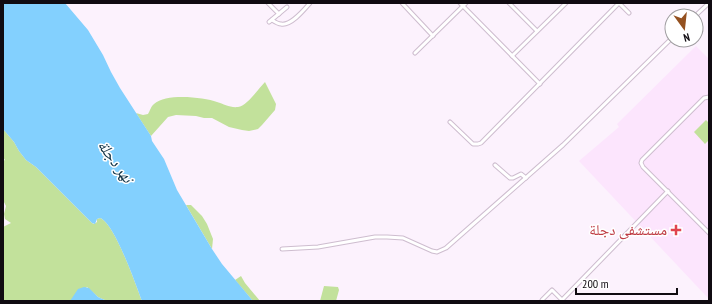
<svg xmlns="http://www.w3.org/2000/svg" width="712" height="304" viewBox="0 0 712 304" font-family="'PT Sans Narrow','Noto Naskh Arabic',sans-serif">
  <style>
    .built { fill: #fce5fd }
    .green { fill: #c2e19b }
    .water { fill: #83d0fe }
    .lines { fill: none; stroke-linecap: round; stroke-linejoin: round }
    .minor-casing { stroke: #cebdcf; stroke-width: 5 }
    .minor { stroke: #fff; stroke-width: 3 }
    .health-dot { fill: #e0444e; stroke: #fff; stroke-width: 1.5 }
    .labels { text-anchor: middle; stroke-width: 3; stroke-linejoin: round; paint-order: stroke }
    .health-label { font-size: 15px; fill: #be3a42; stroke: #fff; text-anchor: end }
    .water-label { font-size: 16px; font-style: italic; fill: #0f3144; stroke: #fff }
  </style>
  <rect width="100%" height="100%" fill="#fcf2fd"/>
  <polygon class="built" points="696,46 709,59 709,299 579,161 619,127 617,124"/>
  <g class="green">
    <path d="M265,82L276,104L275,110L262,125L258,129L249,131L242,130L229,127L212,118H204L196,116L176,115L168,117L151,136L136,113L143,115L148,114C150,111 151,106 154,104C166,93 203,97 217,102C224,104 230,108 238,107C247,106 258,89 265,82Z"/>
    <polygon points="706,120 709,123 709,140 705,144 694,132"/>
    <path d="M3,129L14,142L19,151L26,160L36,167L92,223L94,224L97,222V219L100,218C114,222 136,285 142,301H107L98,297L87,287L71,301H3V227L11,223L5,219L4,214L6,206L3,200V161L5,160L3,157Z"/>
    <polygon points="186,205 191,205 202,216 207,224 213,239 212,249"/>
    <polygon points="241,276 245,283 260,301 253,301 235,280"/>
    <polygon points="324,286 338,287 339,290 336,301 320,301"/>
  </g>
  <g class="water">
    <path d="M3,3H65L88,30L103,55L111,72L120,88L151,136L152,141L164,159L177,190L212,249L222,264L253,301H142C136,285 114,222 100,218L97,219L95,224L92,223L36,167L26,160L19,151L14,142L3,129Z"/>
    <polygon points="84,287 89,288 98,297 107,301 70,301 78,289"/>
  </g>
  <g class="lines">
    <g class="minor-casing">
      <g id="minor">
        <polyline points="268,3 279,14"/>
        <polyline points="402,3 433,36"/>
        <polyline points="460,3 540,84"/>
        <polyline points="509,3 537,31"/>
        <polyline points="619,3 629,13"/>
        <polyline points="695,16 709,3"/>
        <path d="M272,20C275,22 278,24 281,24C291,26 304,10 310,3"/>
        <polyline points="269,22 287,7"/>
        <polyline points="415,53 466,3"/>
        <polyline points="512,56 566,3"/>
        <polyline points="709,97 704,98 642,160 641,163 643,167 709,233"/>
        <polyline points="450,122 473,144 478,144 481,143 619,3"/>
        <polyline points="495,165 510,178 513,178 521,174 526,178"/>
        <polyline points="282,249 318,247 375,237 387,237 403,238 432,251 437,252 446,248 563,145 672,38"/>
        <polyline points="542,300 552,290 562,300"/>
        <polyline points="562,300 668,191"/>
      </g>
    </g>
    <use href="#minor" class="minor"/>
  </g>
  <path class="health-dot" d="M674 224h4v4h4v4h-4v4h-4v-4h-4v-4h4z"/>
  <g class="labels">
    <g class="health-label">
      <text x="667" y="235">مستشفى دجلة</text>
    </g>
    <g class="water-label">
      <text transform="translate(116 161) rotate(54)" y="6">نهر دجلة</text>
    </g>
  </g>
  <rect width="712" height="304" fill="none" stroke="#100b11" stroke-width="8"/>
  <g transform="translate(684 28) rotate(165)"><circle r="19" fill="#ffffff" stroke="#9f9da0"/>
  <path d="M0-3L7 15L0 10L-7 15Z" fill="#945120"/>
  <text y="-6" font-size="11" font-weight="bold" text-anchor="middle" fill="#100b11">N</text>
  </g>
  <path d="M576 288v6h101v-6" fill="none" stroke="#100b11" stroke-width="2"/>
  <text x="582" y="288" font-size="12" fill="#100b11" stroke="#ffffff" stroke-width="3" paint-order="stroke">200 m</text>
</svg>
